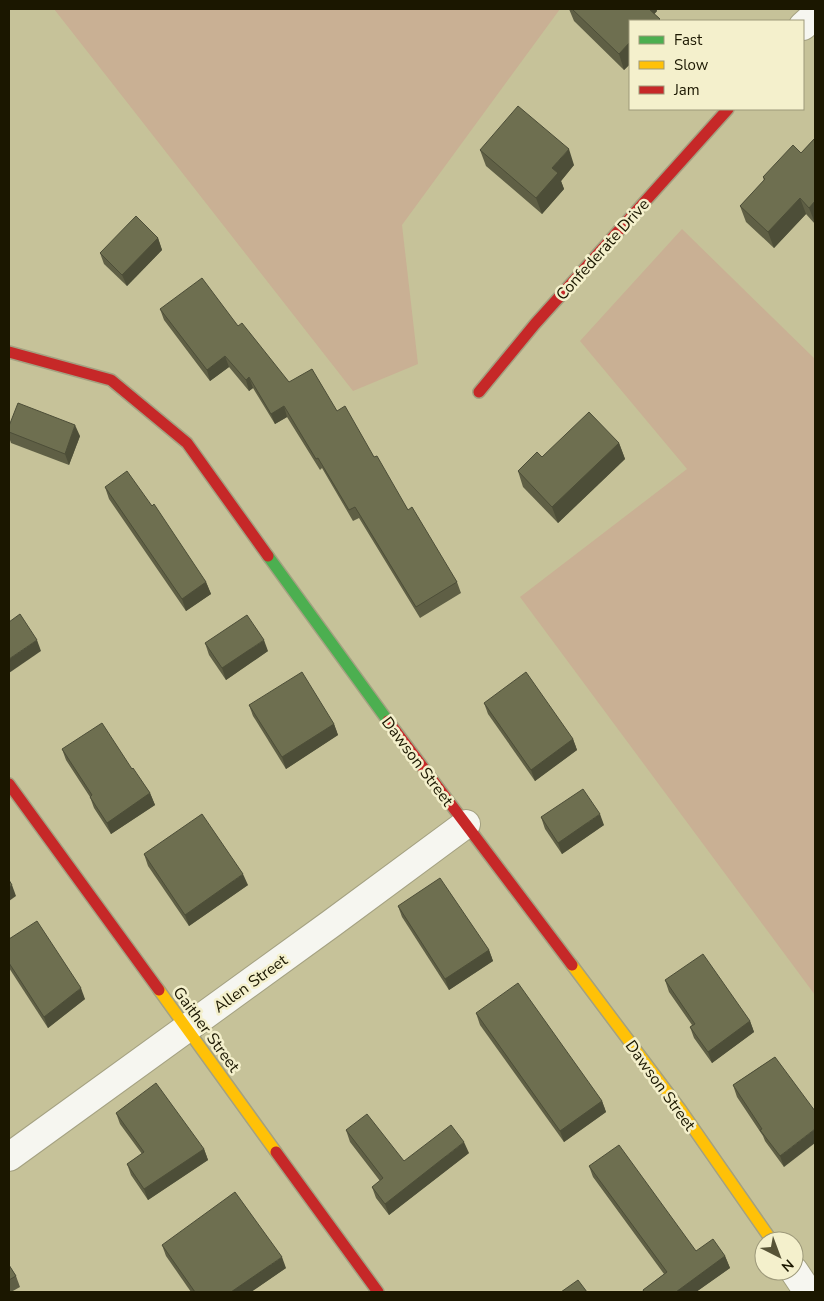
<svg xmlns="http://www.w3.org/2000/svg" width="824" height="1301" viewBox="0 0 824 1301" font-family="'Nunito Sans',sans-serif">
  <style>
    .green { fill: #c9b094 }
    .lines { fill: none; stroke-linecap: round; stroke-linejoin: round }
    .street-casing { stroke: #a4a181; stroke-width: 30 }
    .fast-casing { stroke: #a4a181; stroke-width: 14 }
    .slow-casing { stroke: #a4a181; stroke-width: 14 }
    .jam-casing { stroke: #a4a181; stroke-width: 14 }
    .street { stroke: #f6f6f0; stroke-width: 28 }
    .fast { stroke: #4caf50; stroke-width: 11 }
    .slow { stroke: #ffc107; stroke-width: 11 }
    .jam { stroke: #c62828; stroke-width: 11 }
    .wall { fill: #5f5f45 }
    .shaded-wall { fill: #4d4e38 }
    .building { fill: #6e6f50; stroke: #4d4e38 }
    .labels { text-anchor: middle; stroke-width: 5; stroke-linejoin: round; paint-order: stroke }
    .street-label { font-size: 16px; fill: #1b1700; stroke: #f4f0cc }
  </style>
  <rect width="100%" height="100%" fill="#c6c299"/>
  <g class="green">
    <polygon points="54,9 560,9 402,225 418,364 353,391"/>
    <polygon points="682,229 815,359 815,995 520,597 687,469 580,341"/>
  </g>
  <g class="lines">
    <g class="street-casing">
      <g id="street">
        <polyline points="803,26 815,15"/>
        <polyline points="9,1157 332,923 466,824"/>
        <polyline points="794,1271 808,1292"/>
      </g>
    </g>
    <g class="fast-casing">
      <polyline id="fast" points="268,556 388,721"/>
    </g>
    <g class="slow-casing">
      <g id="slow">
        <polyline points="572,965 680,1109 772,1241"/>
        <polyline points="159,990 276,1152"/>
      </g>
    </g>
    <g class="jam-casing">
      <g id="jam">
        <polyline points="9,352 111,380 187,443 268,556"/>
        <polyline points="479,392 535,324 728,109"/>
        <polyline points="388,721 572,965"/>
        <polyline points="9,784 159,990"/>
        <polyline points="276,1152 378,1292"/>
      </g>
    </g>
    <use href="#street" class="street"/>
    <use href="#fast" class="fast"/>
    <use href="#slow" class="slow"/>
    <use href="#jam" class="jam"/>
  </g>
  <g class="wall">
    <polygon points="569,9 656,9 657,11 654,14 660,19 660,21 630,21 630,64 624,70 574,21"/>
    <polygon points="815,138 815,224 806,214 774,248 746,222 740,206 764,181 763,177 801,153"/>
    <polygon points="480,150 574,165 561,181 564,189 542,214 486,166"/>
    <polygon points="158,238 162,250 127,286 104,264 100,253"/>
    <polygon points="160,309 238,326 289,382 337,411 374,457 408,510 457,582 461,593 420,618 359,518 353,521 322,468 320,470 287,417 275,424 253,388 249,391 229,367 210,381 164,320"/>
    <polygon points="9,426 80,436 69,465 11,443 9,437"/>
    <polygon points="619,443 625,459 558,523 523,487 518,471 542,457"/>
    <polygon points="105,487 206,582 211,594 186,611 109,499"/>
    <polygon points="205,643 268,651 226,680 209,655"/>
    <polygon points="484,703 573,739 577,750 535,781 488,714"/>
    <polygon points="249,705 334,724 338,735 286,769 253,716"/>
    <polygon points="62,749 132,769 150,793 155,805 111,834 94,808 90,797 66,760"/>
    <polygon points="541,817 604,825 562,854 545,829"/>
    <polygon points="144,854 248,885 189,926 148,866"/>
    <polygon points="398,906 489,950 493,961 449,990 402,917"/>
    <polygon points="9,939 85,999 48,1028 9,968"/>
    <polygon points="665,980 750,1021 754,1032 712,1063 694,1038 690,1027 692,1025 669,992"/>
    <polygon points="476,1013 602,1101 606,1112 564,1142 480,1025"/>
    <polygon points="775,1057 784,1167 765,1141 763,1136 737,1097 733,1085"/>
    <polygon points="116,1113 204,1149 208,1160 148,1200 131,1175 127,1164 142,1154 120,1124"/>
    <polygon points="346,1130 404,1161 469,1153 389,1215 376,1198 372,1187 380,1181 350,1142"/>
    <polygon points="589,1166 696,1251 725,1256 730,1268 696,1292 643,1292 643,1290 664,1274 593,1177"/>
    <polygon points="162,1245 286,1268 251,1292 191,1292 166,1256"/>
    <polygon points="9,1265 16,1276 20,1287 11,1292 9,1292"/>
  </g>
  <g class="shaded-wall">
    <polygon points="646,9 656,9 657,11 650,19"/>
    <polygon points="630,42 630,64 624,70 619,54"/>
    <polygon points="569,149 574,165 561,181 564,189 542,214 536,198 552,168"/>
    <polygon points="800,198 806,214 774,248 768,232"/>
    <polygon points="815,201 815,223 809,208"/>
    <polygon points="158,238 162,250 127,286 122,275"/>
    <polygon points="225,356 229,367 210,381 207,370"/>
    <polygon points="249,377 253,388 249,391 246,380"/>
    <polygon points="284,406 287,417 275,424 271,414"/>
    <polygon points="75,425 80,436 69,465 65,454"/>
    <polygon points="619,443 625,459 558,523 552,507"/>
    <polygon points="206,582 211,594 186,611 182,599"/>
    <polygon points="37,640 41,651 9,673 9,659"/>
    <polygon points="264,640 268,651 226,680 222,668"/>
    <polygon points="334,724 338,735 286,769 282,757"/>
    <polygon points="573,739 577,750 535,781 531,770"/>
    <polygon points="150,793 155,805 111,834 107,823"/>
    <polygon points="600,814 604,825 562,854 558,843"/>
    <polygon points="243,874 248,885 189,926 185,915"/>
    <polygon points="12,885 16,896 9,901 9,887"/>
    <polygon points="489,950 493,961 449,990 445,979"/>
    <polygon points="81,988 85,999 48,1028 44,1017"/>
    <polygon points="750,1021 754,1032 712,1063 708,1052"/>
    <polygon points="602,1101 606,1112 564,1142 560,1131"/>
    <polygon points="815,1129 815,1143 784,1167 780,1156"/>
    <polygon points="464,1142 469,1153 389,1215 385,1204"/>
    <polygon points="204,1149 208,1160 148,1200 144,1189"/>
    <polygon points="725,1256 730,1268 696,1292 676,1292"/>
    <polygon points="282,1257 286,1268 251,1292 231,1292"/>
  </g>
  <g class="building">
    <polygon points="572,9 649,9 660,19 658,21 630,21 630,42 619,54"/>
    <polygon points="518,106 569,149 552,168 558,173 536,198 480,150"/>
    <polygon points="815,138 815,201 809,208 800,198 768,232 740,206 765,179 763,177 793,145 801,153"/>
    <polygon points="136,216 158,238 122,275 100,253"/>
    <polygon points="202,278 238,326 242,323 289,382 312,369 337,411 345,406 374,457 377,456 408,510 412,507 457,582 416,607 355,507 349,510 318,458 316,459 284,406 271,414 249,377 246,380 225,356 207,370 160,309"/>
    <polygon points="18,403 75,425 65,454 9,432 9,426"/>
    <polygon points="589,412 619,443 552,507 518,471 537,452 542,457"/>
    <polygon points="127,471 152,506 154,504 206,582 182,599 105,487"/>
    <polygon points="20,614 37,640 9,659 9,622"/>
    <polygon points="247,615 264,640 222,668 205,643"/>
    <polygon points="302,672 334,724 282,757 249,705"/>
    <polygon points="526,672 573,739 531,770 484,703"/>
    <polygon points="102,723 132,769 133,768 150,793 107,823 90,797 92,795 62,749"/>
    <polygon points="583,789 600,814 558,843 541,817"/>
    <polygon points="202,814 243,874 185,915 144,854"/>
    <polygon points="440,878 489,950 445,979 398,906"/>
    <polygon points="9,880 12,885 9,887"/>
    <polygon points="37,921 81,988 44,1017 9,963 9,939"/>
    <polygon points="703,954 750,1021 708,1052 690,1027 695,1024 665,980"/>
    <polygon points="518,983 602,1101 560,1131 476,1013"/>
    <polygon points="775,1057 815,1111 815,1129 780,1156 760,1130 762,1129 733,1085"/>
    <polygon points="156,1083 204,1149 144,1189 127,1164 144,1152 116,1113"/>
    <polygon points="367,1114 404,1161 451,1125 464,1142 385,1204 372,1187 383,1178 346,1130"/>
    <polygon points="619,1145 696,1251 713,1239 725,1256 676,1292 644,1292 643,1290 667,1272 589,1166"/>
    <polygon points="235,1192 282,1257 231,1292 195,1292 162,1245"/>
    <polygon points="9,1265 16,1276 9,1280"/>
    <polygon points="578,1280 587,1292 561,1292"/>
  </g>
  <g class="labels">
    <g class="street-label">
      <text transform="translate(602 249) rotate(-48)" y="6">Confederate Drive</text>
      <text transform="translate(418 761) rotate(53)" y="6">Dawson Street</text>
      <text transform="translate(250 983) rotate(-36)" y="6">Allen Street</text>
      <text transform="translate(207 1029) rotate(54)" y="6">Gaither Street</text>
      <text transform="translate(661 1085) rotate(54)" y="6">Dawson Street</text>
    </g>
  </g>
  <rect width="824" height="1301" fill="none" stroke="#1b1700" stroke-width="20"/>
  <rect x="629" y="20" width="175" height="90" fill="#f4f0cc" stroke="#9d997a"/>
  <rect x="639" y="36" width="25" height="8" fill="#4caf50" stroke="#9d997a"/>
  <text x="674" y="45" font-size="15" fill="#1b1700">Fast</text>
  <rect x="639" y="61" width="25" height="8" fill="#ffc107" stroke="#9d997a"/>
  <text x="674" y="70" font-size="15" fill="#1b1700">Slow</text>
  <rect x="639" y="86" width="25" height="8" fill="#c62828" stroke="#9d997a"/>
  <text x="674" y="95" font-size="15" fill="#1b1700">Jam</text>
  <g transform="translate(779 1256) rotate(138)"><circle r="24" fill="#f4f0cc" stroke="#9d997a"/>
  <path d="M0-4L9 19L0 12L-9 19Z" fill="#575336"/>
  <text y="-8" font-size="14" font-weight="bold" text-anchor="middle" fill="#1b1700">N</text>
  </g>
</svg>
